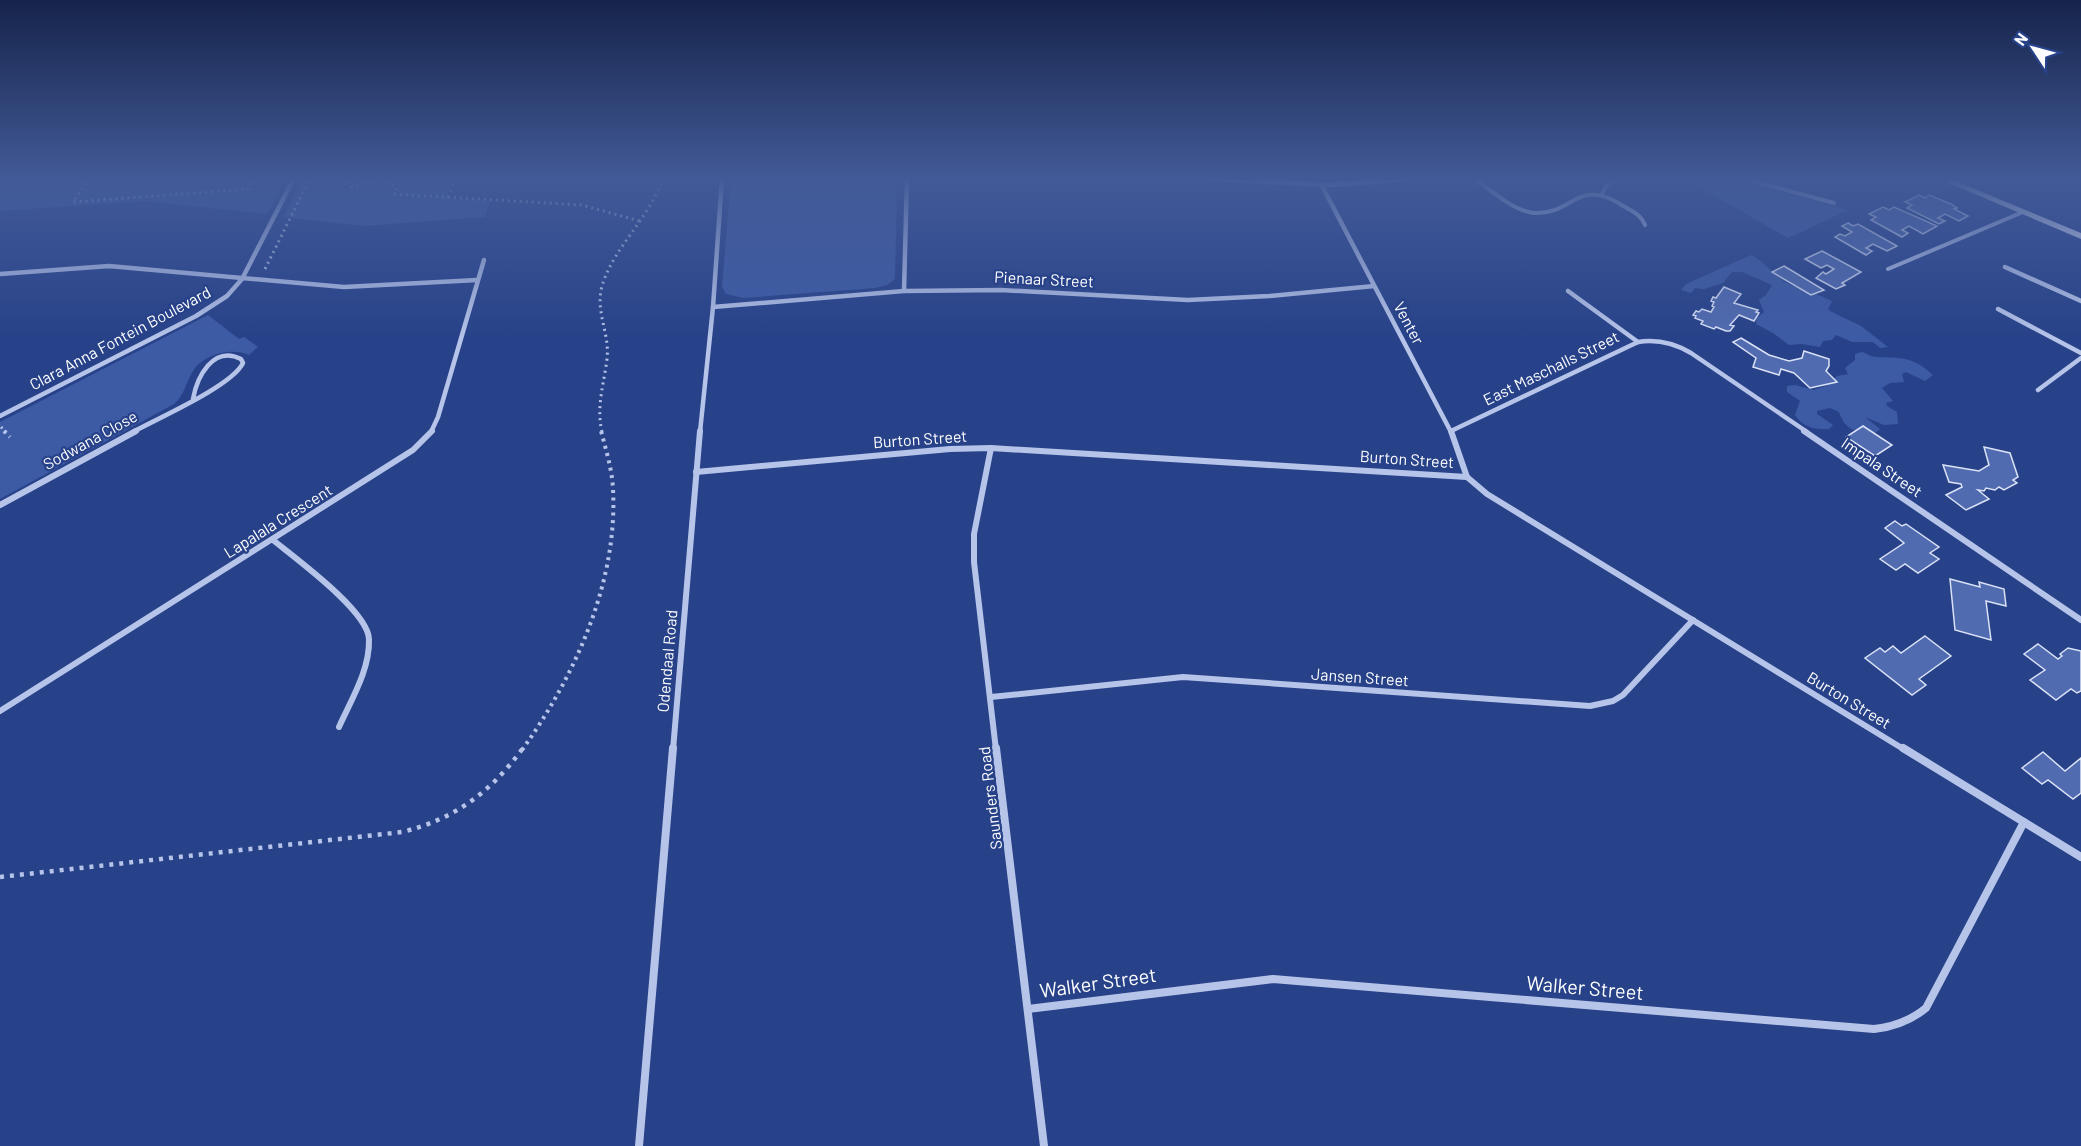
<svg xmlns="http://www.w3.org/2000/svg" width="2081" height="1146" viewBox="0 0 2081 1146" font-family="Barlow,sans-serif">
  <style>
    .green { fill: #3d5ba5 }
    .building { fill: #516bb0; stroke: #dae2f7; stroke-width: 1.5 }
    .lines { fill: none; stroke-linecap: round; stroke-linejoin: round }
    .path-far2 { stroke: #b6c4e9; stroke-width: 3; stroke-dasharray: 2 4; stroke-linecap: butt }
    .path-far1 { stroke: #b6c4e9; stroke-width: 4; stroke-dasharray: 3 4.5; stroke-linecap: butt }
    .path { stroke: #b6c4e9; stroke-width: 4.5; stroke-dasharray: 4 6; stroke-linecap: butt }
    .lane { stroke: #b6c4e9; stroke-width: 4 }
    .street-far2 { stroke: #b6c4e9; stroke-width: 4.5 }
    .street-far1 { stroke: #b6c4e9; stroke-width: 6 }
    .street { stroke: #b6c4e9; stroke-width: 8 }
    .secondary { fill: #e0e6f8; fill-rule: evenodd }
    .labels { text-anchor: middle; stroke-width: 4.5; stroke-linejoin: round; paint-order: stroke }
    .street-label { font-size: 16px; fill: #fff; stroke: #284289 }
    .near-street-label { font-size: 20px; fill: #fff; stroke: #284289 }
  </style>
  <rect width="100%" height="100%" fill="#284289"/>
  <g class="green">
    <polygon points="0,178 286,178 267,214 145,201 0,211"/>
    <polygon points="303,178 453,178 446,198 490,200 485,217 363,226 283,217"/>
    <polygon points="731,178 897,178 895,279 887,285 875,288 743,298 726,294 722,287"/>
    <polygon points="1684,178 1732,178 1848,210 1788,238"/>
    <path d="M1751,255C1761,259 1774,275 1785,282C1800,290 1815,293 1830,300L1832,302L1828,309L1830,311L1861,326L1888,347L1880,348L1873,342H1852L1836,335L1832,340L1823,341L1820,347L1802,344L1789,345L1773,333L1756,324L1757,318L1764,312L1759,300L1766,295L1772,285L1742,272H1732L1723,283L1704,289L1695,288L1691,293L1681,290L1686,284Z"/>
    <path d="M208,315L239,339L244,337L258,347L249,355C231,347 203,355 193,371C186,382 184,396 174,404L0,499V422Z"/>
    <path d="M1862,352C1867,353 1871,357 1875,357C1901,358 1912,356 1933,375L1925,381L1906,372L1902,374L1904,382L1890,383L1882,388L1893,401L1886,403L1887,406L1897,412L1898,424L1884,425L1865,417L1880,429L1875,433C1856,433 1845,430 1839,412L1830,408L1817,411V414L1833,425L1829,429C1815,430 1803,427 1795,415L1800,401L1787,392V386L1795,385L1814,390L1828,385L1837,376L1848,374L1845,368L1855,360V354Z"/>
  </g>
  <g class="building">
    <polygon points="1919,195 1925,198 1929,195 1951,204 1957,208 1954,209 1968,216 1959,221 1945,214 1938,218 1945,221 1939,224 1907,208 1912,205 1905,202"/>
    <polygon points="1883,207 1889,210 1894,207 1937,226 1923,234 1909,226 1902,230 1908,233 1902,237 1871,220 1876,217 1869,214"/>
    <polygon points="1848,223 1853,226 1858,224 1897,246 1887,251 1873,244 1866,248 1872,251 1866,255 1835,237 1840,234 1845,236 1852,232 1842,226"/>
    <polygon points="1822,251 1861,272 1842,283 1845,285 1836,289 1816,278 1823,272 1826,274 1834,269 1827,265 1821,268 1805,259"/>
    <polygon points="1784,266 1824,290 1811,295 1772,272"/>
    <polygon points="1724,287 1741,294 1734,303 1758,310 1756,312 1759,313 1754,321 1739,315 1730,325 1734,326 1730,331 1726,331 1716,327 1714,329 1701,324 1703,321 1695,318 1696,316 1693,315 1696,311 1699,312 1702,309 1711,312 1714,307 1712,306 1714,302 1711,301 1713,297 1716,298"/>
    <polygon points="1741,338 1769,355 1789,361 1802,358 1804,351 1829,359 1829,366 1826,371 1837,382 1810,388 1794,373 1781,369 1779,375 1753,367 1756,358 1733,342"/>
    <polygon points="1863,426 1892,445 1875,456 1846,437"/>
    <polygon points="1984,447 2010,453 2018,477 2013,480 2017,483 2004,490 1999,487 1995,490 1986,488 1984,491 1978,490 1989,499 1966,510 1946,495 1962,487 1961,484 1949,482 1943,465 1979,471 1989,465"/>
    <polygon points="1895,521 1902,526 1906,524 1939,547 1930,553 1939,559 1918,573 1905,564 1896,570 1880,559 1904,543 1885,528"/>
    <polygon points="1950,579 1980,587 1979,582 2004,589 2006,606 1986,601 1991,640 1955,630"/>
    <polygon points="1925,636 1951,656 1919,679 1926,685 1912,695 1865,658 1880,648 1885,652 1893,646 1901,653"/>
    <polygon points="2038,644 2058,659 2062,656 2060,654 2068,648 2081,651 2081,691 2077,693 2071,689 2056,700 2030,680 2045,670 2024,654"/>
    <polygon points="2043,752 2065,771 2081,758 2081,793 2073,799 2048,780 2042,784 2022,768"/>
  </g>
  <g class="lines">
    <g class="path-far2">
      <polyline points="90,178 73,202 248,189 254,178"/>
      <polyline points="341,178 351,187"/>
      <polyline points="0,182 8,178"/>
      <polyline points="351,187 374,181 385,182 396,187 398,194"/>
      <polyline points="394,194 582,205 643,222"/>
      <polyline points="448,197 455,178"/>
      <polyline points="265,269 310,178"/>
      <polyline points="1,427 6,432"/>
      <path d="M602,432C596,406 604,384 607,359C610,333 595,312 602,286C613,248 649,219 663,178"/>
    </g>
    <g class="path-far1">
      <polyline points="4,431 10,437"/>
      <path d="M522,750C575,676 618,582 613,489C612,469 606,450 601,431"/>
    </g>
    <path class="path" d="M0,877L402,832C455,819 491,792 523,748"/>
    <g class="lane">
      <polyline points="1336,178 1340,184"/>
      <path d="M1474,178C1491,190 1513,211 1534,213C1575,215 1576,175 1625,207C1634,212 1641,215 1645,225"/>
      <polyline points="1742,178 1834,203"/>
      <polyline points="1602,194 1607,185 1618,178"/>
      <polyline points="1888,269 2023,212"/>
    </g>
    <g class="street-far2">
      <polyline points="1187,178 1333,185 1421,178"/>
      <polyline points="1321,184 1451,432"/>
      <polyline points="2005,267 2081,301"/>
      <polyline points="0,274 109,266 344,287 477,280"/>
      <polyline points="904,291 907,178"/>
      <polyline points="1568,291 1638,342"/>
      <polyline points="713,307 904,291 1001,290 1188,300 1269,296 1374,286"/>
      <polyline points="1998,309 2081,353"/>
      <polyline points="2038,390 2081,358"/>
      <polyline points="0,416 196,316 227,296 242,279 294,178"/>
      <path d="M1451,431L1638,342C1657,339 1674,343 1691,353L1807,432"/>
      <path d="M133,432C158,418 232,386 243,363L241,359C213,345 197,377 193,399"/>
      <polyline points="431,432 438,417 484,260"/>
      <polyline points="700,432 713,307 722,178"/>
    </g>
    <g class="street-far1">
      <polyline points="1451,431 1467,477"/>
      <polyline points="1804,431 2081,620"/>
      <polyline points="991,448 974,534 974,562 996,750"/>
      <polyline points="696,472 950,449 991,448 1467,477 1487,494 1905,750"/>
      <polyline points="0,505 136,431"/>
      <path d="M273,540C295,558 368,611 369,639C370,670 351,700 339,727"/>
      <polyline points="991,697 1183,677 1590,706 1613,701 1623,695 1693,620"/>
      <polyline points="0,711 413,450 432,431"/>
      <polyline points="673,750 700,431"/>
    </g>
    <g class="street">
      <polyline points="996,748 1044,1146"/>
      <polyline points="1903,748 2081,857"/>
      <path d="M1028,1009L1273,979L1874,1029C1894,1027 1910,1021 1926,1008L2024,822"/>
      <polyline points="639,1146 673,748"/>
    </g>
    <polygon class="secondary" points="1937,178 1948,178 2081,233 2081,239"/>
  </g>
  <linearGradient id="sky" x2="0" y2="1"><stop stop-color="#16244b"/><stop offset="0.53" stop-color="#425a97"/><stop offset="1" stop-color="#425a97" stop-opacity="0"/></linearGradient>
  <rect width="2081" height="338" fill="url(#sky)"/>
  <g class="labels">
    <g class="street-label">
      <text transform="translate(1044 279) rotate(3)" y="6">Pienaar Street</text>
      <text transform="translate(1409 323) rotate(62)" y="6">Venter</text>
      <text transform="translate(120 338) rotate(-28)" y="6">Clara Anna Fontein Boulevard</text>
      <text transform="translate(1551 368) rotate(-26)" y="6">East Maschalls Street</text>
      <text transform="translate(920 439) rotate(-4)" y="6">Burton Street</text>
      <text transform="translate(90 440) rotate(-29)" y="6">Sodwana Close</text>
      <text transform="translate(1407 459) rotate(4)" y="6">Burton Street</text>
      <text transform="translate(1882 467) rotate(34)" y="6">Impala Street</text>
      <text transform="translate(278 521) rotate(-32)" y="6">Lapalala Crescent</text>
      <text transform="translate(667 661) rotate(-85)" y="6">Odendaal Road</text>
      <text transform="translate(1360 677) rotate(4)" y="6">Jansen Street</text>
      <text transform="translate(1849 700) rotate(31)" y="6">Burton Street</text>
      <text transform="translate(990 798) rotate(-97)" y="6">Saunders Road</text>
    </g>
    <g class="near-street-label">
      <text transform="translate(1098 983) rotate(-8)" y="7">Walker Street</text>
      <text transform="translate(1585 988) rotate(5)" y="7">Walker Street</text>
    </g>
  </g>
  <g transform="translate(2033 48) rotate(306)" stroke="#284289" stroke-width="4.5" paint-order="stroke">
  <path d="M0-4.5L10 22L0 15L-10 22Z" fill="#ffffff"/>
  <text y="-9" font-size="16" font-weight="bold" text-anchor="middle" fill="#ffffff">N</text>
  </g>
</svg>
